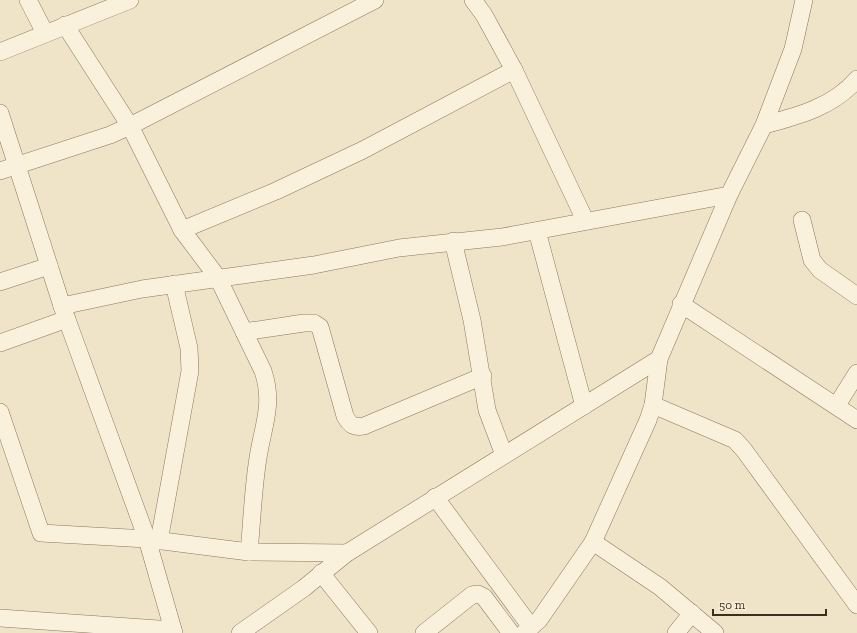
<svg xmlns="http://www.w3.org/2000/svg" width="857" height="633" viewBox="0 0 857 633" font-family="'Zilla Slab',serif">
  <style>
    .lines { fill: none; stroke-linecap: round; stroke-linejoin: round }
    .minor-casing { stroke: #8d765c; stroke-width: 18 }
    .minor { stroke: #faf1dc; stroke-width: 17 }
  </style>
  <rect width="100%" height="100%" fill="#f0e4c8"/>
  <g class="lines">
    <g class="minor-casing">
      <g id="minor">
        <polyline points="28,0 45,33"/>
        <polyline points="473,0 484,15 514,70 585,220"/>
        <polyline points="0,52 130,0"/>
        <polyline points="0,113 62,306 147,539 174,633"/>
        <path d="M764,125C798,116 833,107 857,79"/>
        <polyline points="0,171 110,135 130,126 375,0"/>
        <polyline points="802,220 812,260 820,270 857,296"/>
        <polyline points="182,230 276,191 363,150 514,70"/>
        <polyline points="537,231 584,406"/>
        <polyline points="453,241 472,320 487,410 504,455"/>
        <polyline points="0,282 49,266"/>
        <polyline points="681,304 857,420"/>
        <polyline points="62,306 142,289 314,265 399,248 502,237 729,195"/>
        <path d="M244,332L304,323H314L320,327L345,416C350,425 354,428 364,426L483,376"/>
        <polyline points="0,343 67,319"/>
        <polyline points="653,405 735,440 744,450 857,605"/>
        <polyline points="837,405 857,373"/>
        <path d="M0,412L41,533L147,539L249,552C252,521 253,489 258,458C263,425 274,404 263,371L218,278L182,230L130,126L65,25"/>
        <polyline points="435,497 531,627"/>
        <polyline points="159,541 190,371 189,348 174,284"/>
        <polyline points="593,542 660,587 715,633"/>
        <polyline points="249,552 347,553"/>
        <polyline points="321,573 369,633"/>
        <polyline points="0,618 173,630"/>
        <polyline points="240,633 304,588 347,553 659,359"/>
        <polyline points="424,633 472,595 478,594 484,597 511,633"/>
        <polyline points="524,633 539,620 593,542 648,420 653,405 659,359 729,195 764,125 793,49 804,0"/>
        <polyline points="676,633 692,613"/>
      </g>
    </g>
    <use href="#minor" class="minor"/>
  </g>
  <path d="M713 609v6h113v-6" fill="none" stroke="#3d2e20" stroke-width="2"/>
  <text x="719" y="609" font-size="12" fill="#3d2e20" stroke="#f7eed8" stroke-width="3" paint-order="stroke">50 m</text>
</svg>
